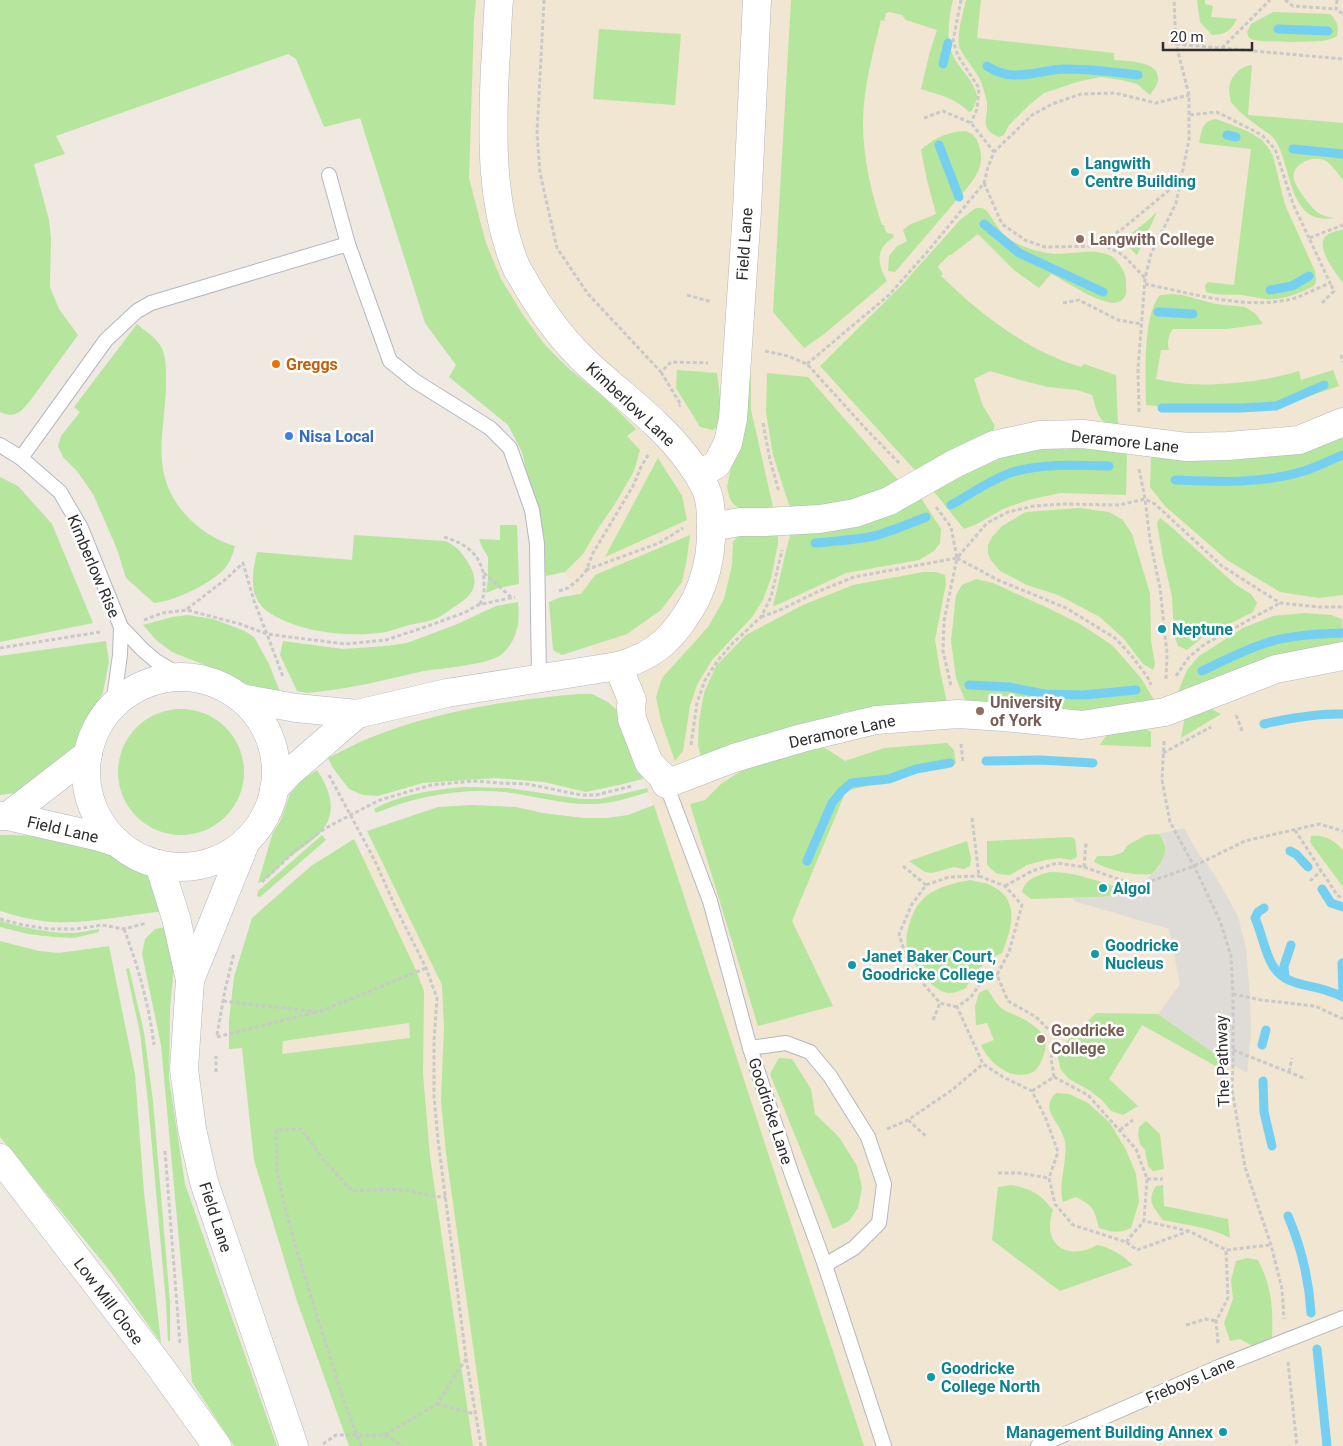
<svg xmlns="http://www.w3.org/2000/svg" width="1343" height="1446" viewBox="0 0 1343 1446" font-family="Roboto,sans-serif">
  <style>
    .education { fill: #f0e6d1 }
    .green { fill: #b6e59e; fill-rule: evenodd }
    .plaza { fill: #dfdcd8 }
    .lines { fill: none; stroke-linecap: round; stroke-linejoin: round }
    .stream { stroke: #75cff0; stroke-width: 9 }
    .service-casing { stroke: #b4b7c1; stroke-width: 16 }
    .minor-casing { stroke: #b4b7c1; stroke-width: 29 }
    .tertiary-casing { stroke: #b4b7c1; stroke-width: 29 }
    .path { stroke: #c9c9c9; stroke-width: 3; stroke-dasharray: 4 2.5; stroke-linecap: butt }
    .service { stroke: #fff; stroke-width: 14 }
    .minor { stroke: #fff; stroke-width: 28 }
    .tertiary { stroke: #fff; stroke-width: 28 }
    .culture-dot { fill: #0f9aa8; stroke: #fff; stroke-width: 2 }
    .education-dot { fill: #8d6e63; stroke: #fff; stroke-width: 2 }
    .food-dot { fill: #e8710a; stroke: #fff; stroke-width: 2 }
    .shop-dot { fill: #3f7fe0; stroke: #fff; stroke-width: 2 }
    .labels { text-anchor: middle; stroke-width: 5; stroke-linejoin: round; paint-order: stroke }
    .culture-label { font-size: 16px; font-weight: bold; fill: #0d838f; stroke: #fff; text-anchor: start }
    .education-label { font-size: 16px; font-weight: bold; fill: #785e54; stroke: #fff; text-anchor: start }
    .street-label { font-size: 16px; fill: #2e2e2e; stroke: #fff }
    .food-label { font-size: 16px; font-weight: bold; fill: #c56008; stroke: #fff; text-anchor: start }
    .shop-label { font-size: 16px; font-weight: bold; fill: #366cbe; stroke: #fff; text-anchor: start }
  </style>
  <rect width="100%" height="100%" fill="#efe9e1"/>
  <polygon class="education" points="441,0 1343,0 1343,1446 349,1446 297,1301 254,1160 240,1033 341,867 398,835 589,841 660,823 589,640 565,572 546,576 540,531 522,452 508,425 449,377 456,365 425,323"/>
  <g class="green">
    <path d="M0,0H476L474,20L469,178L486,243L501,279L523,315L545,345L567,367L610,403L636,429L627,436L640,450L634,471L615,504L597,530L583,554L565,572L546,576L540,531L522,452L508,425L449,377L456,365L425,323L360,118L324,127L296,59L288,54L56,136L65,154L34,164L49,220L51,238L50,287L59,309L78,335L30,401C21,412 15,419 0,412Z"/>
    <path d="M791,0H953C949,15 947,33 950,47C954,66 974,78 977,96C977,101 974,106 972,111L969,112C957,99 938,94 921,89L929,55L937,30L906,20L902,15L890,12L886,13L884,21L881,20C873,52 863,90 863,123C863,158 871,192 882,225H884C885,231 886,234 893,234L894,237C875,248 877,264 887,281L823,335L804,348L773,312Z"/>
    <path d="M966,0H981L977,38L1114,53V60C1128,61 1165,61 1157,84C1155,88 1152,92 1150,95L1137,84L1121,80L1101,77L1080,81L1044,93L1028,106L1009,125L1004,135L999,137C976,128 991,116 986,98C984,91 982,82 978,76C974,69 961,53 959,46C957,34 963,12 966,0Z"/>
    <path d="M1197,0H1205V4L1213,6L1211,17L1237,19C1230,32 1226,34 1212,35L1200,22Z"/>
    <path d="M1273,12L1330,14C1337,21 1339,26 1337,36C1332,39 1328,40 1322,41C1312,42 1258,43 1251,39C1248,37 1248,35 1247,32L1251,24Z"/>
    <polygon points="599,29 681,34 675,105 593,99"/>
    <path d="M1252,65L1248,115L1343,123V180C1338,174 1331,163 1324,160C1311,155 1290,165 1294,180C1297,189 1310,206 1317,212C1322,216 1329,217 1335,218C1287,226 1293,167 1275,140C1272,135 1267,133 1263,130C1253,122 1239,113 1231,102C1230,99 1230,95 1229,91C1229,86 1230,81 1233,77C1238,70 1244,66 1252,65Z"/>
    <path d="M1216,119L1245,130L1261,139L1269,149L1273,156L1285,205L1315,271L1316,279L1315,285C1301,293 1281,301 1265,299C1257,298 1250,296 1242,295C1230,294 1218,296 1206,292L1205,285L1208,282L1234,285L1251,149L1199,143C1202,130 1202,121 1216,119Z"/>
    <path d="M966,131C967,132 973,134 973,135C981,143 983,159 979,169C976,176 971,183 966,189L895,272L888,271L889,256L897,246L907,241L903,230L909,225L936,214L927,180L921,150C935,137 948,132 966,131Z"/>
    <path d="M976,208H982L986,210C992,217 998,229 1004,235C1018,247 1040,253 1058,254C1074,254 1100,247 1114,258C1121,265 1127,275 1126,285C1126,289 1127,293 1125,296C1115,318 1064,279 1051,274L1039,288L1014,270L978,234L951,255H949L940,264L938,267L943,274L941,276C982,315 1025,350 1081,367L1084,364L1116,375L1118,426C1098,426 1097,410 1092,395L1077,390L1048,387L1024,381L990,371L974,379L983,406L995,426L990,437L922,469H914L820,366L902,285L960,220Z"/>
    <polygon points="1157,212 1137,255 1122,240 1145,223"/>
    <path d="M1343,229V283C1336,273 1316,249 1325,237C1329,232 1338,231 1343,229Z"/>
    <path d="M1172,294L1182,295L1216,304L1245,307L1255,313L1263,324L1227,329H1173C1168,335 1167,343 1169,350H1161L1156,379C1166,381 1177,383 1187,384C1221,386 1267,381 1299,371L1301,380L1333,370L1339,386C1314,394 1288,405 1261,409C1222,415 1185,409 1146,405C1146,379 1142,315 1160,295Z"/>
    <path d="M137,324C145,331 160,340 163,351C166,360 166,371 166,381C166,431 148,470 184,513C197,528 216,541 235,546C233,554 230,562 225,568C211,584 175,601 154,603L126,578L117,549L93,494L77,471L63,457L58,446L61,436L80,412L74,407Z"/>
    <polygon points="677,370 717,373 723,422 713,430 700,427 676,388"/>
    <polygon points="767,373 808,377 899,481 867,497 831,507 790,508 773,455 766,412"/>
    <path d="M751,374V410L774,511C760,511 741,515 732,502C729,498 728,492 727,487Z"/>
    <polygon points="1343,430 1343,595 1319,598 1280,592 1227,560 1165,506 1150,487 1151,455"/>
    <polygon points="1055,440 1127,451 1126,495 1060,493 1028,500 1003,509 977,524 964,529 931,488 1011,445"/>
    <polygon points="658,458 682,496 687,520 605,557"/>
    <polygon points="0,477 18,486 52,524 93,623 0,642"/>
    <path d="M919,495L941,529L940,543L934,551L919,560L846,573L775,606L773,605C780,580 784,556 791,532Z"/>
    <polygon points="1080,508 1109,512 1123,520 1132,534 1150,593 1151,641 1155,664 1153,670 1143,664 1124,639 1100,617 1058,595 1027,585 1000,571 990,559 988,553 988,545 992,537 1002,526 1026,512"/>
    <polygon points="1160,518 1169,525 1236,585 1251,594 1257,603 1253,612 1203,637 1187,650 1178,646 1174,635 1172,596 1163,558 1157,523"/>
    <polygon points="500,525 517,525 519,584 498,588 486,593 488,579 488,557 482,547 479,539 500,540"/>
    <polygon points="741,532 772,532 778,537 778,544 771,578 763,600 753,616 712,660 697,685 690,706 683,751 675,761 661,721 656,697 662,678 708,627 724,599 732,565 733,542"/>
    <path d="M354,535L445,541C456,546 460,550 467,561C481,583 475,594 454,607C448,611 442,616 435,619C427,622 417,623 409,625C401,627 394,630 386,632C353,637 316,634 285,621C277,617 265,612 260,604C249,590 253,568 257,552L352,560Z"/>
    <polygon points="690,535 687,558 682,582 661,610 627,634 562,655 553,650 549,602 561,597 581,594 595,575"/>
    <polygon points="923,572 936,572 945,575 946,584 935,640 940,670 947,703 897,704 845,712 701,758 698,745 699,721 704,693 716,666 746,635 803,605 853,585"/>
    <polygon points="976,579 993,583 1050,609 1080,624 1112,645 1141,678 1157,705 1107,713 967,705 956,678 951,641 956,595 962,585"/>
    <path d="M518,602C520,621 518,640 502,654C489,665 441,668 424,671C405,675 386,680 367,684C347,688 327,691 307,693L297,691L280,655L283,641L343,649L386,646L407,643L455,625L496,606Z"/>
    <polygon points="1305,613 1331,615 1342,619 1343,647 1190,691 1178,692 1187,670 1199,656 1243,628 1273,616"/>
    <polygon points="188,615 213,619 245,631 254,637 268,662 281,694 251,687 230,675 172,652 156,640 143,625 172,617"/>
    <polygon points="106,641 109,662 103,692 69,760 22,792 0,795 0,656"/>
    <path d="M579,694H592L608,702L620,713L643,779L623,784L586,792L544,782L495,778L423,783L378,796L363,795L349,789L333,768L328,758C340,752 351,746 362,741C430,712 506,700 579,694Z"/>
    <polygon points="1208,707 1221,714 1181,738 1185,717"/>
    <circle cx="181" cy="772" r="63"/>
    <polygon points="1141,727 1151,732 1151,747 1100,745 1109,731"/>
    <polygon points="947,743 954,750 956,764 846,791 792,921 833,1006 758,1026 690,804 705,800 721,784 738,773 764,760 796,749 825,748 845,761 884,748"/>
    <path d="M317,770C332,793 339,816 316,837C307,845 297,851 288,858C278,867 270,879 258,883L273,832L280,822L290,794L303,779Z"/>
    <path d="M464,787L508,788L581,799H600L647,788L648,792C629,798 608,805 588,804C560,804 532,795 504,792C461,788 416,796 376,813L374,809C401,794 433,790 464,787Z"/>
    <polygon points="472,805 516,807 543,813 583,818 607,818 628,815 654,805 864,1446 487,1446 446,1153 441,1101 444,1027 442,985 367,831 438,807"/>
    <path d="M1159,834C1171,849 1164,861 1152,874C1133,876 1111,871 1094,862L1097,856H1112L1123,852L1128,845L1146,835Z"/>
    <path d="M0,835L57,836L109,849L147,872L159,887L168,911C130,914 89,924 53,922C35,921 17,916 0,911Z"/>
    <polygon points="322,835 326,840 260,897 257,896 258,891"/>
    <path d="M1311,836C1326,835 1333,840 1343,850V887L1310,842Z"/>
    <polygon points="1071,837 1075,839 1077,857 1071,860 1060,858 1045,860 1027,865 1010,875 997,874 987,865 987,841"/>
    <path d="M354,839L415,968L424,991L423,1074L430,1157L473,1446H349L297,1301L254,1160L242,1048L229,1049V1020L234,977L252,918L311,866ZM409,1023L410,1038L282,1054L283,1041Z"/>
    <polygon points="967,841 971,858 970,866 964,869 954,867 932,873 925,872 909,861"/>
    <path d="M1049,872C1068,872 1077,875 1095,880C1108,884 1117,886 1126,896L1031,899L1022,892C1026,878 1037,876 1049,872Z"/>
    <path d="M971,880C977,882 984,882 990,885C1021,899 1012,928 1002,953C986,960 973,972 966,988C959,991 952,995 944,992C934,989 927,979 921,971C915,965 908,957 907,948C904,935 912,911 921,901C934,887 954,883 971,880Z"/>
    <path d="M0,921C23,927 47,933 71,933C80,933 90,930 99,929V932L74,938L54,937L28,934L0,927Z"/>
    <polygon points="171,926 175,954 170,1009 169,1078 185,1184 277,1446 234,1446 192,1382 161,1045 142,954 145,939 155,929"/>
    <polygon points="0,941 39,951 59,953 109,946 135,1074 144,1192 161,1343 110,1271 0,1137"/>
    <polygon points="129,968 144,1032 153,1101 170,1302 170,1341 168,1341 166,1303 148,1102 140,1033 126,969"/>
    <path d="M987,989C992,995 997,1006 1004,1010C1007,1012 1011,1013 1015,1015C1024,1019 1037,1026 1043,1035C1046,1040 1046,1049 1044,1054C1042,1060 1038,1070 1031,1073C1011,1081 989,1063 981,1045L994,1040L987,1023L976,1025L975,1006L979,993Z"/>
    <polygon points="1096,1013 1158,1014 1221,1058 1221,1069 1142,1025 1109,1079 1138,1106 1123,1115 1111,1111 1102,1100 1089,1090 1069,1079 1061,1070 1058,1059 1058,1051 1065,1043"/>
    <polygon points="779,1058 792,1059 811,1089 815,1114 839,1137 857,1166 862,1188 858,1208 849,1221 833,1229 770,1074"/>
    <path d="M1056,1093L1069,1094L1088,1103L1110,1123L1126,1150L1136,1174L1139,1202L1131,1228C1118,1234 1113,1232 1099,1228C1094,1209 1094,1206 1076,1197L1063,1202C1057,1180 1071,1156 1063,1135C1057,1119 1040,1109 1056,1093Z"/>
    <polygon points="1146,1121 1160,1134 1164,1169 1153,1171 1148,1166 1145,1150 1140,1144 1138,1134 1139,1127"/>
    <path d="M1012,1185C1034,1190 1039,1193 1053,1210C1041,1244 1067,1262 1097,1245C1112,1248 1122,1255 1133,1265L1060,1291L992,1240L998,1187Z"/>
    <path d="M1163,1185L1164,1206L1228,1219L1230,1238C1210,1227 1186,1225 1163,1220C1154,1208 1146,1201 1156,1186Z"/>
    <path d="M1247,1258L1258,1260C1272,1287 1273,1308 1272,1337L1253,1346L1240,1339L1230,1341L1224,1323L1233,1299L1231,1280L1236,1261Z"/>
  </g>
  <polygon class="plaza" points="1184,828 1198,853 1213,872 1238,916 1246,948 1250,998 1251,1033 1247,1073 1221,1058 1158,1014 1180,984 1169,929 1074,901 1073,898 1126,896 1152,874 1160,866 1165,852 1165,842 1159,834"/>
  <g class="lines">
    <g class="stream">
      <polyline points="1278,29 1328,31"/>
      <polyline points="943,64 948,43"/>
      <path d="M987,66C1013,84 1036,70 1065,69C1089,69 1114,72 1138,75"/>
      <polyline points="1227,135 1236,137"/>
      <polyline points="939,145 959,197"/>
      <polyline points="1293,149 1343,154"/>
      <polyline points="984,224 1019,253 1103,292"/>
      <polyline points="1270,290 1292,286 1309,276"/>
      <polyline points="1158,312 1193,314"/>
      <polyline points="1162,408 1240,408 1276,406 1324,385"/>
      <path d="M1175,480C1218,482 1262,484 1304,471C1317,467 1330,460 1343,455"/>
      <path d="M951,505C971,494 991,479 1013,472C1043,463 1077,465 1109,466"/>
      <path d="M815,543C835,541 855,540 874,536C892,531 909,524 926,517"/>
      <path d="M1202,671C1223,661 1244,650 1266,643C1290,635 1317,634 1343,633"/>
      <polyline points="969,685 1009,687 1044,694 1084,695 1136,690"/>
      <path d="M1264,724C1290,718 1316,713 1343,714"/>
      <polyline points="986,761 1040,760 1093,763"/>
      <polyline points="1290,851 1296,854 1308,867"/>
      <polyline points="807,861 832,803 841,792 851,783 889,779 916,769 950,763"/>
      <polyline points="1322,889 1331,903 1343,907"/>
      <path d="M1264,908L1258,912L1255,918C1262,933 1264,951 1273,966C1285,985 1306,984 1325,990C1331,992 1337,994 1343,997"/>
      <polyline points="1342,963 1343,995"/>
      <polyline points="1285,978 1284,966 1291,945"/>
      <polyline points="1262,1045 1266,1030"/>
      <polyline points="1263,1081 1264,1112 1272,1146"/>
      <path d="M1288,1216C1302,1249 1309,1278 1311,1313"/>
      <polyline points="1317,1349 1327,1446"/>
    </g>
    <g class="service-casing">
      <g id="service">
        <polyline points="329,175 348,244"/>
        <polyline points="0,445 21,458 60,492 81,528 121,627 143,650 156,661 181,676"/>
        <polyline points="21,458 106,340 137,311 151,303 348,244 390,361 415,381 490,428 510,448 532,510 537,544 539,679"/>
        <polyline points="113,705 120,655 121,627"/>
        <polyline points="666,784 710,901 750,1048 791,1172 825,1265 884,1446"/>
        <polyline points="750,1048 786,1043 810,1052 830,1076 868,1137 884,1184 879,1223 854,1248 825,1265"/>
        <polyline points="1038,1446 1221,1366 1343,1318"/>
      </g>
    </g>
    <g class="minor-casing">
      <g id="minor">
        <polyline points="699,475 717,464 728,443 733,419 747,210 757,0"/>
        <polyline points="711,527 740,522 765,522 820,519 855,513 889,501 954,464 994,445 1040,435 1083,434 1187,447 1228,446 1299,440 1343,422"/>
        <polyline points="618,666 632,700 631,707 632,719 649,763 662,776 666,784 734,758 802,738 876,720 958,714 1004,717 1082,725 1165,712 1276,669 1343,656"/>
        <path d="M241,698L296,708L357,714L447,693L618,666C658,655 676,635 696,599C705,580 710,559 711,539C711,526 712,512 709,499C706,485 697,472 689,461C661,423 625,398 590,366C565,343 544,315 527,286C524,280 520,274 517,269C490,206 492,134 495,67C497,45 497,22 499,0"/>
        <polyline points="274,789 289,773 357,714"/>
        <polyline points="0,1158 158,1364 217,1446"/>
      </g>
    </g>
    <g class="tertiary-casing">
      <g id="tertiary">
        <circle cx="181" cy="772" r="95"/>
        <polyline points="0,816 8,816 96,836 118,843"/>
        <polyline points="8,816 88,754"/>
        <polyline points="159,864 176,918 190,980 184,1069 192,1129 204,1182 294,1446"/>
        <polyline points="190,980 246,841"/>
      </g>
    </g>
    <g class="path">
      <polyline points="544,0 537,133 540,173 557,248 588,294 661,372 671,362 708,363"/>
      <polyline points="961,0 953,41 958,56 979,88 977,109 971,123"/>
      <polyline points="1285,0 1293,6 1336,9"/>
      <polyline points="1337,0 1336,9 1343,14"/>
      <polyline points="1176,44 1343,59"/>
      <polyline points="1222,48 1270,0"/>
      <polyline points="1190,115 1217,112 1262,135 1275,149 1293,204 1309,238"/>
      <polyline points="924,118 943,111 971,123 994,152"/>
      <polyline points="984,183 1002,224 1025,240 1045,247 1106,246 1123,255 1145,278"/>
      <polyline points="1093,246 1121,230 1180,181"/>
      <path d="M1145,284C1191,293 1240,309 1287,300C1300,298 1317,288 1330,283L1309,238L1343,225"/>
      <polyline points="687,295 712,302"/>
      <polyline points="1063,303 1079,300 1118,320 1141,324"/>
      <polyline points="1322,303 1334,291 1330,283"/>
      <polyline points="765,351 788,356 807,364 867,430 899,463"/>
      <polyline points="1341,355 1343,362"/>
      <polyline points="807,364 889,295 928,251 984,183 988,167 994,152 1032,115 1052,104 1081,94 1115,93 1156,103 1189,95"/>
      <polyline points="661,372 681,405 679,406"/>
      <polyline points="1139,412 1138,369 1145,278 1151,254 1176,203 1189,140 1189,95 1176,44 1174,0"/>
      <polyline points="763,423 770,460 779,492"/>
      <polyline points="1139,469 1145,499 1150,540 1160,588 1167,654 1166,680"/>
      <polyline points="936,507 951,527 957,558 944,621 943,651 951,686"/>
      <path d="M444,537C467,544 484,556 484,583C484,592 485,596 479,605"/>
      <polyline points="957,558 998,580 1066,608 1115,638 1131,655 1148,678 1151,685"/>
      <polyline points="586,570 659,543 683,528"/>
      <polyline points="484,573 511,597"/>
      <polyline points="559,591 568,588 579,579 586,571 593,553 633,486 641,467 648,455"/>
      <polyline points="187,609 226,579 243,563 254,601 267,634 345,644 386,640 428,626 466,612 478,605 515,597"/>
      <polyline points="761,617 780,610 817,592 854,577 957,558 987,523 1008,512 1034,506 1063,504 1119,505 1145,499 1155,504 1222,566 1280,603 1319,607 1343,607"/>
      <polyline points="144,620 162,613 187,610 240,624 267,634 283,677"/>
      <polyline points="0,648 100,632"/>
      <polyline points="1176,676 1189,657 1205,644 1280,603"/>
      <polyline points="1236,715 1243,733"/>
      <polyline points="1164,741 1162,780 1170,822 1194,866 1220,921 1231,956 1233,994 1233,1065 1232,1089 1245,1167 1271,1245 1282,1289 1284,1319"/>
      <polyline points="961,744 963,763"/>
      <polyline points="691,745 697,703 705,680 719,659 733,643 761,617 771,597 782,550"/>
      <polyline points="1163,753 1211,727"/>
      <polyline points="329,775 375,861 395,906 426,968 437,998 434,1041 434,1096 438,1140 466,1358 481,1446"/>
      <polyline points="972,818 979,876 1005,886 1022,905 1009,952 997,975 1008,1001 1036,1017 1056,1037 1051,1058 1054,1077"/>
      <polyline points="1295,830 1337,895 1343,899"/>
      <polyline points="903,866 926,885"/>
      <polyline points="1084,867 1086,843"/>
      <polyline points="1310,881 1321,871"/>
      <polyline points="262,882 294,852 321,831 335,823 380,800 431,785 473,781 499,783 527,784 581,795 596,795 632,786"/>
      <polyline points="1005,886 1032,871 1057,863 1084,867 1138,886 1194,866 1245,841 1319,824 1343,831"/>
      <polyline points="0,919 23,925 49,929 76,929 102,925 124,929 147,923"/>
      <path d="M124,929C138,966 149,1005 154,1045"/>
      <polyline points="997,975 984,978 971,997 957,1007 983,1064 1003,1077 1032,1091 1046,1119 1058,1152 1049,1178 1055,1204 1073,1225 1126,1242 1137,1250 1189,1231 1226,1250 1271,1245"/>
      <polyline points="1233,994 1261,1000 1315,1006 1343,1019"/>
      <polyline points="223,1001 319,1012 426,968"/>
      <polyline points="957,1007 940,1003 909,967 899,934 912,904 926,885 949,877 979,876"/>
      <polyline points="933,1020 940,1003"/>
      <polyline points="217,1035 225,990 234,953"/>
      <polyline points="217,1037 316,1012"/>
      <polyline points="1233,1050 1306,1079"/>
      <polyline points="216,1072 216,1056"/>
      <polyline points="1289,1072 1292,1058"/>
      <polyline points="1032,1091 1054,1077 1088,1095 1136,1149 1147,1179 1144,1221 1189,1231"/>
      <polyline points="908,1120 927,1137"/>
      <polyline points="887,1129 908,1120 952,1090 983,1064"/>
      <polyline points="1120,1130 1133,1120"/>
      <polyline points="165,1151 180,1344"/>
      <polyline points="998,1173 1020,1173 1049,1178"/>
      <polyline points="1147,1179 1163,1179"/>
      <polyline points="1126,1242 1144,1221"/>
      <polyline points="1186,1325 1206,1319 1216,1321"/>
      <polyline points="1218,1343 1216,1321 1228,1298 1226,1251"/>
      <polyline points="1288,1362 1297,1446"/>
      <polyline points="437,1404 475,1414"/>
      <polyline points="385,1435 402,1446"/>
      <polyline points="323,1444 336,1435 385,1435 437,1404 466,1359"/>
      <path d="M361,1446L343,1398L297,1252L285,1207L277,1172L276,1130L301,1129L323,1159L352,1191C372,1190 391,1188 411,1191C425,1194 431,1197 446,1197"/>
    </g>
    <use href="#service" class="service"/>
    <use href="#minor" class="minor"/>
    <use href="#tertiary" class="tertiary"/>
  </g>
  <g class="culture-dot">
    <circle cx="1075" cy="172" r="5"/>
    <circle cx="1162" cy="629" r="5"/>
    <circle cx="1103" cy="888" r="5"/>
    <circle cx="1095" cy="954" r="5"/>
    <circle cx="852" cy="965" r="5"/>
    <circle cx="931" cy="1377" r="5"/>
    <circle cx="1223" cy="1432" r="5"/>
  </g>
  <g class="education-dot">
    <circle cx="1080" cy="239" r="5"/>
    <circle cx="980" cy="711" r="5"/>
    <circle cx="1041" cy="1039" r="5"/>
  </g>
  <circle class="food-dot" cx="276" cy="364" r="5"/>
  <circle class="shop-dot" cx="289" cy="436" r="5"/>
  <g class="labels">
    <g class="culture-label">
      <text x="1085" y="169">Langwith<tspan x="1085" dy="18">Centre Building</tspan></text>
      <text x="1172" y="635">Neptune</text>
      <text x="1113" y="894">Algol</text>
      <text x="1105" y="951">Goodricke<tspan x="1105" dy="18">Nucleus</tspan></text>
      <text x="862" y="962">Janet Baker Court,<tspan x="862" dy="18">Goodricke College</tspan></text>
      <text x="941" y="1374">Goodricke<tspan x="941" dy="18">College North</tspan></text>
      <text x="1213" y="1438" text-anchor="end">Management Building Annex</text>
    </g>
    <g class="education-label">
      <text x="1090" y="245">Langwith College</text>
      <text x="990" y="708">University<tspan x="990" dy="18">of York</tspan></text>
      <text x="1051" y="1036">Goodricke<tspan x="1051" dy="18">College</tspan></text>
    </g>
    <g class="street-label">
      <text transform="translate(744 244) rotate(-86)" y="6">Field Lane</text>
      <text transform="translate(631 404) rotate(43)" y="6">Kimberlow Lane</text>
      <text transform="translate(1125 441) rotate(6)" y="6">Deramore Lane</text>
      <text transform="translate(94 566) rotate(67)" y="6">Kimberlow Rise</text>
      <text transform="translate(842 731) rotate(-12)" y="6">Deramore Lane</text>
      <text transform="translate(63 829) rotate(13)" y="6">Field Lane</text>
      <text transform="translate(1222 1061) rotate(-92)" y="6">The Pathway</text>
      <text transform="translate(771 1111) rotate(72)" y="6">Goodricke Lane</text>
      <text transform="translate(216 1217) rotate(72)" y="6">Field Lane</text>
      <text transform="translate(109 1301) rotate(53)" y="6">Low Mill Close</text>
      <text transform="translate(1190 1380) rotate(-23)" y="6">Freboys Lane</text>
    </g>
    <g class="food-label">
      <text x="286" y="370">Greggs</text>
    </g>
    <g class="shop-label">
      <text x="299" y="442">Nisa Local</text>
    </g>
  </g>
  <path d="M1163 42v8h89v-8" fill="none" stroke="#2e2e2e" stroke-width="2.5"/>
  <text x="1170" y="42" font-size="15" fill="#2e2e2e" stroke="#ffffff" stroke-width="4" paint-order="stroke">20 m</text>
</svg>
